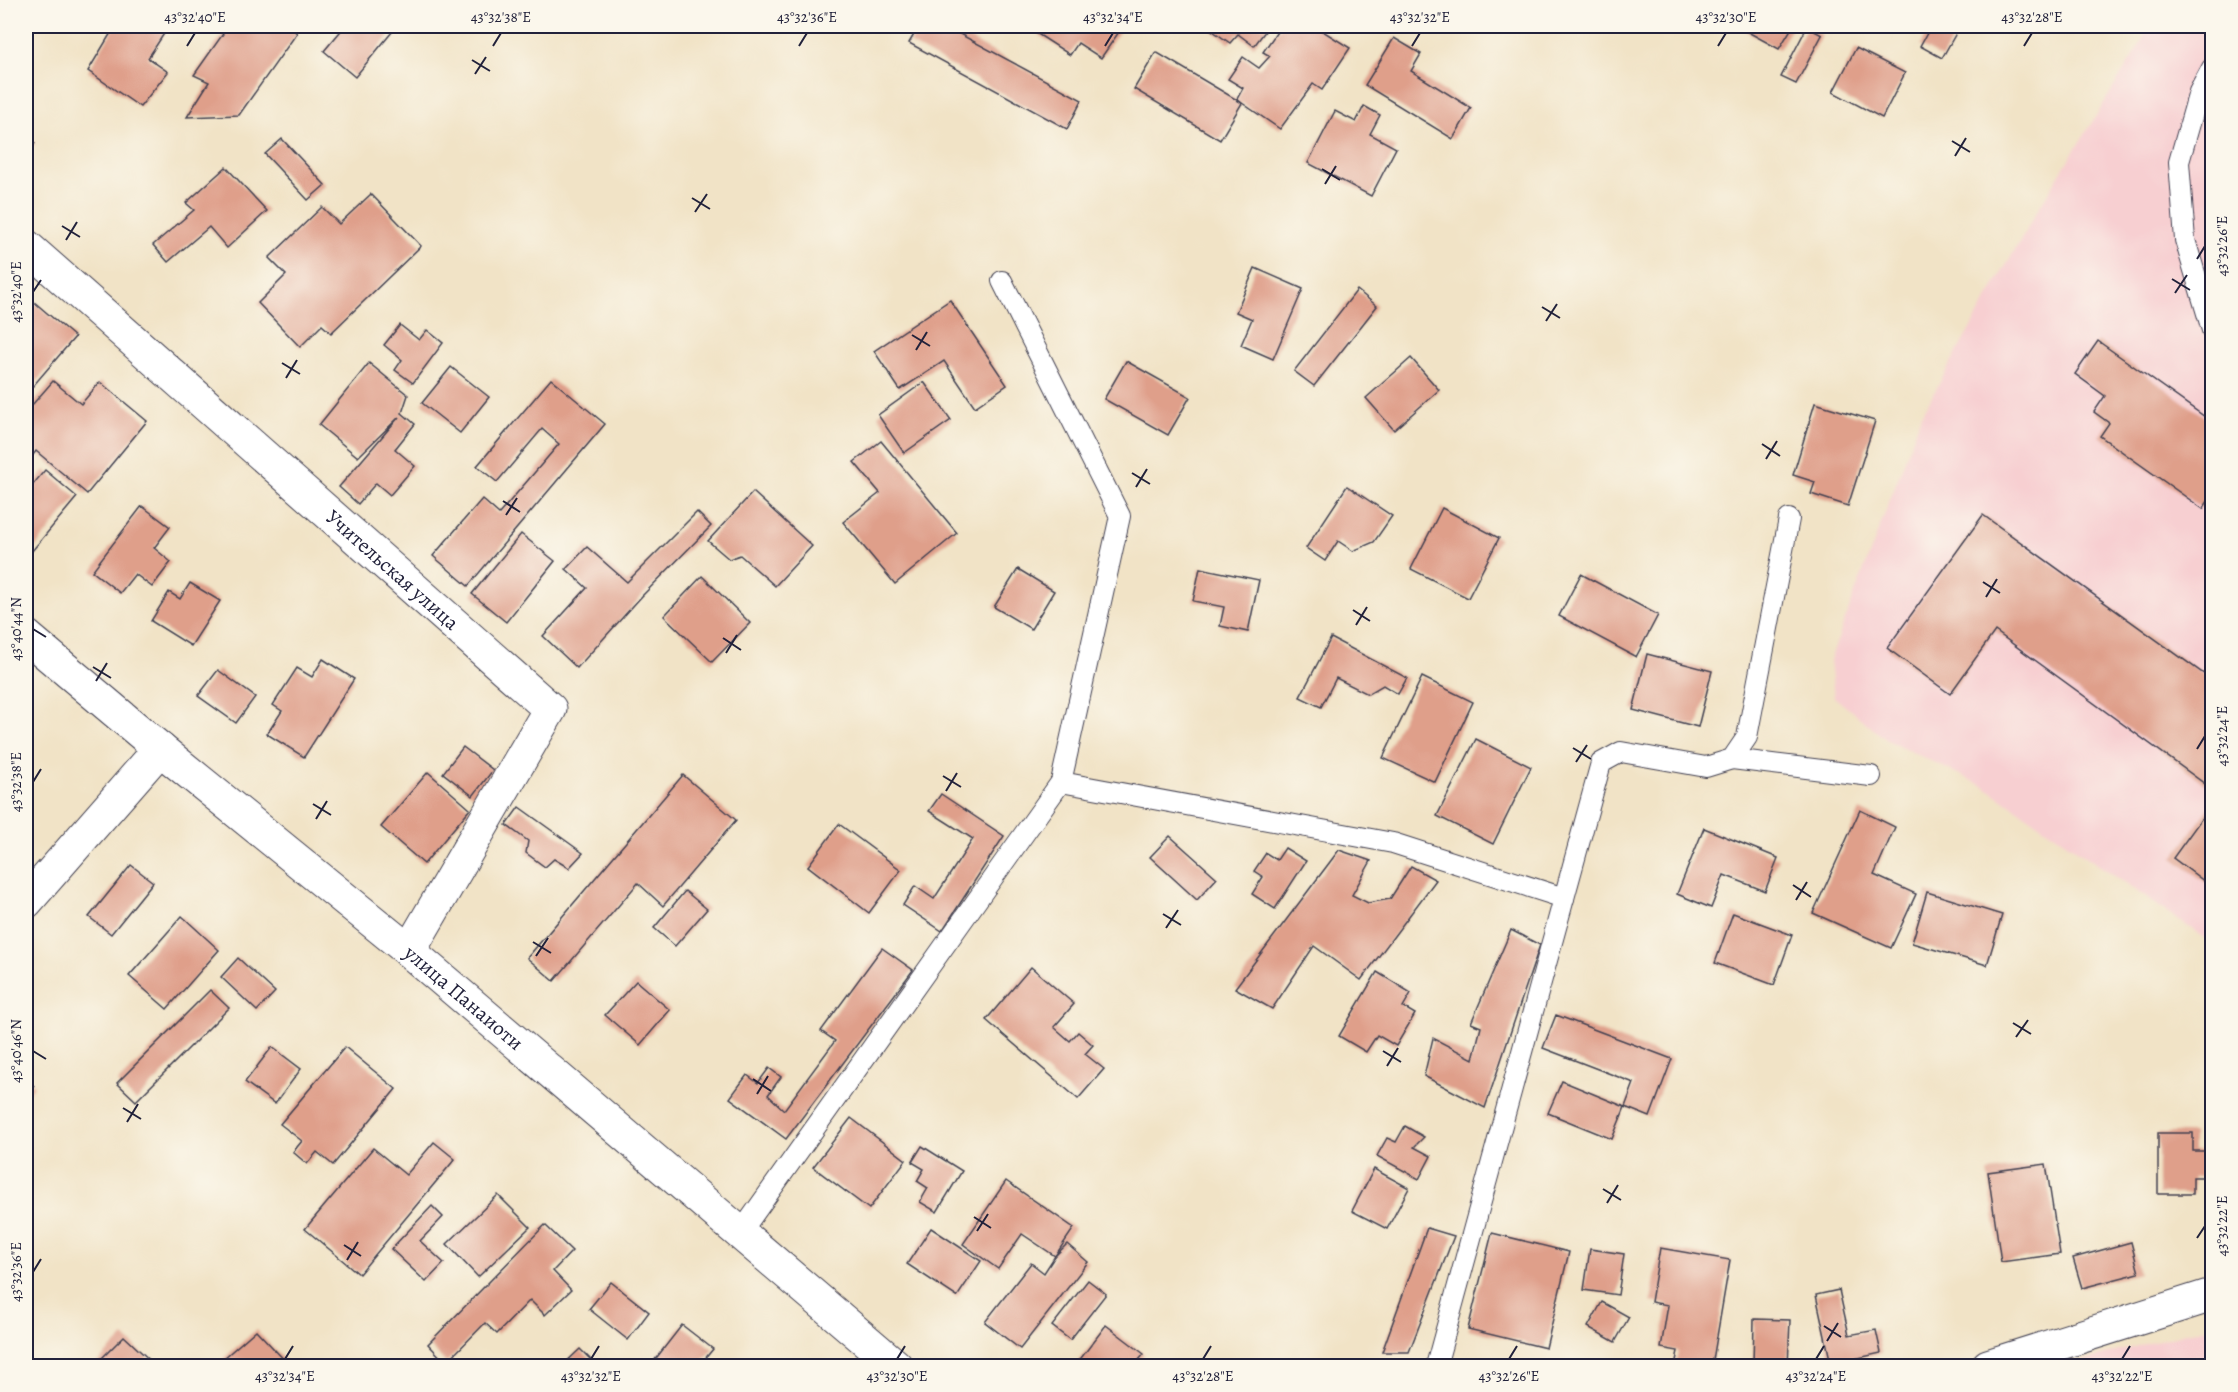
<svg xmlns="http://www.w3.org/2000/svg" width="2238" height="1392" viewBox="0 0 2238 1392" font-family="Alegreya,serif">
  <style>
    .built { fill: #f7cfd1 }
    .building { fill: #df9f8a }
    .lines { fill: none; stroke-linecap: round; stroke-linejoin: round }
    .service-casing { stroke: #413f50; stroke-width: 22 }
    .minor-casing { stroke: #413f50; stroke-width: 35 }
    .tertiary-casing { stroke: #413f50; stroke-width: 35 }
    .service { stroke: #fff; stroke-width: 20 }
    .minor { stroke: #fff; stroke-width: 33 }
    .tertiary { stroke: #fff; stroke-width: 33 }
    .ticks { fill: none; stroke: #22223b; stroke-width: 2 }
    .labels { text-anchor: middle; stroke-width: 4.5; stroke-linejoin: round; paint-order: stroke }
    .street-label { font-size: 21px; fill: #22223b; stroke: #fbf7ec }
    .neatline { fill: none; stroke: #22223b; stroke-width: 2 }
    .ticks-label { font-size: 15px; text-anchor: middle; fill: #22223b }
  </style>
  <rect width="100%" height="100%" fill="#fbf7ec"/>
  <filter id="ink" filterUnits="userSpaceOnUse"><feTurbulence type="fractalNoise" baseFrequency=".0167" numOctaves="2"/><feDisplacementMap in="SourceGraphic" scale="12" xChannelSelector="R" yChannelSelector="G"/><feConvolveMatrix kernelMatrix="1 2 1 2 8 2 1 2 1" color-interpolation-filters="sRGB"/></filter>
  <filter id="wash" filterUnits="userSpaceOnUse"><feTurbulence type="fractalNoise" baseFrequency=".008" numOctaves="4" result="noise"/><feDisplacementMap in="SourceGraphic" scale="24" xChannelSelector="R" yChannelSelector="G"/><feGaussianBlur stdDeviation="1.35" result="paint"/><feColorMatrix in="noise" values="0 0 0 0 0 0 0 0 0 0 0 0 0 0 0 0 0 1.4 0 .05"/><feComposite in="paint" operator="in"/></filter>
  <g filter="url(#wash)">
    <rect width="100%" height="100%" fill="#f1e3c6"/>
    <g class="built">
      <polygon points="2149,26 2212,26 2212,943 1985,787 1887,740 1834,697 1830,660 1922,414 2038,209 2140,45"/>
      <polygon points="2212,1326 2212,1366 2064,1366"/>
    </g>
    <g id="blocks">
      <g class="building">
        <polygon points="115,26 169,26 148,58 168,72 140,107 88,71"/>
        <polygon points="213,26 288,26 297,33 239,115 187,117 209,82 194,75 223,34"/>
        <polygon points="345,26 397,26 355,77 324,51"/>
        <polygon points="919,26 945,26 1082,100 1067,129 909,43"/>
        <polygon points="1037,26 1123,26 1101,58 1078,43 1070,55 1033,31"/>
        <polygon points="1206,26 1269,26 1254,46 1238,34 1230,43"/>
        <polygon points="1281,26 1315,26 1350,48 1322,90 1313,84 1280,129 1242,103 1220,140 1134,89 1156,52 1242,103 1237,99 1243,88 1228,79 1243,57 1259,68 1270,56 1263,52"/>
        <polygon points="1737,26 1793,26 1779,49"/>
        <polygon points="1931,26 1960,26 1942,58 1920,46"/>
        <polygon points="1807,27 1822,35 1796,84 1781,77"/>
        <polygon points="1394,38 1421,54 1411,71 1471,108 1453,139 1365,85"/>
        <polygon points="1856,48 1905,73 1882,118 1833,92"/>
        <polygon points="1364,106 1380,115 1370,134 1396,148 1371,196 1308,163 1335,111 1356,122"/>
        <polygon points="26,136 35,143 26,156"/>
        <polygon points="282,139 325,185 308,200 265,154"/>
        <polygon points="226,167 267,211 227,248 209,227 168,262 153,245 194,210 186,203"/>
        <polygon points="371,194 421,246 331,333 322,325 300,347 258,303 286,275 269,258 322,207 339,224"/>
        <polygon points="1255,268 1303,289 1273,359 1241,345 1252,319 1236,312"/>
        <polygon points="1357,290 1377,306 1314,386 1294,371"/>
        <polygon points="26,295 75,337 27,393 26,391"/>
        <polygon points="950,300 1007,385 975,407 944,361 900,390 874,351"/>
        <polygon points="400,325 419,340 427,330 443,343 413,383 395,370 402,360 384,345"/>
        <polygon points="2098,341 2212,422 2212,495 2203,509 2100,436 2109,423 2094,412 2105,396 2075,374"/>
        <polygon points="1411,358 1439,390 1394,430 1366,398"/>
        <polygon points="1126,361 1190,397 1168,435 1104,399"/>
        <polygon points="369,363 408,395 402,413 415,424 395,449 415,466 390,495 376,483 358,504 339,487 399,417 358,457 319,425"/>
        <polygon points="451,367 489,397 460,433 422,403"/>
        <polygon points="551,379 605,424 468,586 433,556 482,499 499,514 559,444 542,429 497,482 477,466"/>
        <polygon points="53,381 81,404 100,382 147,421 87,494 36,451 26,464 26,400 32,405"/>
        <polygon points="924,382 951,420 904,453 878,415"/>
        <polygon points="1815,403 1875,421 1848,506 1811,494 1815,482 1793,475"/>
        <polygon points="881,441 957,533 895,584 843,522 880,493 854,462"/>
        <polygon points="45,470 77,497 32,551 26,546 26,493"/>
        <polygon points="1347,486 1392,516 1374,542 1353,551 1338,541 1325,561 1306,548"/>
        <polygon points="753,492 812,546 775,586 740,555 729,559 708,541"/>
        <polygon points="142,506 170,527 154,548 171,562 152,587 135,574 120,593 92,571"/>
        <polygon points="1442,508 1499,538 1468,598 1411,569"/>
        <polygon points="697,512 711,526 642,596 577,668 543,636 587,588 566,569 587,547 627,582"/>
        <polygon points="1983,515 2212,680 2212,789 1995,631 1950,694 1887,648"/>
        <polygon points="521,534 555,561 506,622 472,594"/>
        <polygon points="1200,568 1259,580 1248,632 1220,626 1224,607 1193,601"/>
        <polygon points="1018,569 1054,591 1031,629 994,607"/>
        <polygon points="1581,574 1658,615 1636,657 1559,616"/>
        <polygon points="702,576 750,623 712,662 664,616"/>
        <polygon points="190,583 220,601 191,646 151,621 169,592 180,599"/>
        <polygon points="1331,638 1407,678 1398,694 1383,685 1368,694 1336,678 1321,707 1300,697"/>
        <polygon points="1647,654 1712,671 1698,727 1633,710"/>
        <polygon points="323,659 354,679 304,757 267,734 282,711 273,705 297,668 312,677"/>
        <polygon points="218,670 255,697 236,723 198,696"/>
        <polygon points="1422,677 1473,702 1435,782 1383,758"/>
        <polygon points="1476,739 1531,767 1493,844 1437,816"/>
        <polygon points="463,747 493,770 473,796 443,773"/>
        <polygon points="428,772 470,809 424,864 381,827"/>
        <polygon points="683,775 736,820 663,906 638,883 554,981 527,958"/>
        <polygon points="941,794 1004,836 942,931 903,905 915,886 934,899 973,839 929,811"/>
        <polygon points="2212,804 2212,887 2173,858"/>
        <polygon points="519,807 583,853 569,868 554,859 545,867 526,853 528,841 506,825"/>
        <polygon points="1860,810 1895,827 1874,875 1916,894 1891,948 1813,913"/>
        <polygon points="839,824 901,870 869,913 808,866"/>
        <polygon points="1704,828 1778,858 1765,891 1724,875 1711,908 1677,894"/>
        <polygon points="1170,836 1217,878 1197,900 1150,857"/>
        <polygon points="1285,848 1306,861 1275,909 1252,894 1263,877 1254,871 1266,853 1277,860"/>
        <polygon points="1339,850 1371,861 1352,895 1368,903 1390,899 1411,866 1436,880 1361,980 1314,946 1272,1009 1235,988"/>
        <polygon points="131,865 153,882 111,934 89,917"/>
        <polygon points="685,891 707,909 675,946 654,928"/>
        <polygon points="1927,892 2002,915 1987,965 1912,943"/>
        <polygon points="1733,913 1792,935 1774,985 1715,963"/>
        <polygon points="182,916 219,950 167,1009 129,976"/>
        <polygon points="1511,930 1540,945 1485,1108 1424,1076 1433,1038 1473,1059 1481,1027 1471,1023"/>
        <polygon points="882,948 913,970 786,1139 730,1098 747,1075 758,1083 769,1068 781,1077 768,1095 784,1110 835,1041 821,1031"/>
        <polygon points="238,958 275,992 257,1011 221,977"/>
        <polygon points="1031,967 1074,1004 1054,1027 1070,1041 1078,1032 1093,1045 1085,1054 1104,1069 1078,1099 986,1020"/>
        <polygon points="1377,972 1411,993 1403,1007 1415,1014 1396,1046 1377,1035 1366,1052 1339,1036"/>
        <polygon points="636,981 670,1010 640,1045 605,1015"/>
        <polygon points="210,990 229,1008 136,1101 117,1083"/>
        <polygon points="1556,1015 1672,1059 1650,1117 1625,1107 1634,1083 1543,1048"/>
        <polygon points="272,1047 301,1069 275,1104 245,1082"/>
        <polygon points="345,1047 396,1089 333,1165 317,1152 307,1164 293,1152 302,1141 280,1124"/>
        <polygon points="26,1079 34,1086 26,1095"/>
        <polygon points="1562,1081 1625,1107 1612,1139 1548,1113"/>
        <polygon points="851,1118 906,1160 869,1209 813,1167"/>
        <polygon points="1405,1126 1424,1137 1414,1147 1431,1156 1419,1179 1377,1156 1387,1138 1396,1142"/>
        <polygon points="2158,1133 2193,1133 2193,1151 2211,1151 2210,1177 2193,1177 2193,1194 2158,1194"/>
        <polygon points="434,1142 455,1159 359,1274 305,1229 373,1148 406,1175"/>
        <polygon points="922,1146 962,1171 937,1212 920,1202 928,1188 917,1181 924,1169 912,1162"/>
        <polygon points="2046,1164 2060,1254 2001,1262 1988,1172"/>
        <polygon points="1374,1169 1409,1188 1387,1229 1352,1211"/>
        <polygon points="1006,1181 1074,1228 1055,1256 1022,1234 998,1269 963,1244"/>
        <polygon points="498,1195 530,1227 478,1277 447,1244"/>
        <polygon points="432,1206 443,1217 420,1241 444,1263 426,1282 391,1249"/>
        <polygon points="545,1225 572,1251 553,1271 571,1290 545,1315 530,1300 497,1334 485,1323 446,1363 428,1344"/>
        <polygon points="931,1228 981,1261 957,1297 907,1264"/>
        <polygon points="1427,1228 1454,1236 1409,1352 1382,1352"/>
        <polygon points="1492,1233 1569,1252 1546,1348 1468,1329"/>
        <polygon points="2131,1242 2139,1273 2082,1288 2073,1258"/>
        <polygon points="1067,1244 1088,1262 1020,1349 985,1322 1031,1263 1044,1273 1055,1256"/>
        <polygon points="1660,1248 1730,1260 1712,1366 1675,1366 1678,1351 1661,1348 1668,1305 1651,1302"/>
        <polygon points="1590,1249 1624,1254 1618,1295 1584,1290"/>
        <polygon points="1088,1280 1106,1294 1070,1340 1052,1326"/>
        <polygon points="611,1282 649,1312 628,1340 589,1309"/>
        <polygon points="1839,1290 1849,1335 1876,1330 1881,1353 1831,1364 1816,1295"/>
        <polygon points="1602,1302 1629,1317 1615,1342 1588,1327"/>
        <polygon points="1754,1319 1790,1320 1788,1366 1753,1366"/>
        <polygon points="682,1325 713,1349 699,1366 650,1366"/>
        <polygon points="1106,1325 1144,1354 1134,1366 1075,1366"/>
        <polygon points="256,1330 290,1366 215,1366"/>
        <polygon points="124,1336 156,1366 94,1366"/>
        <polygon points="580,1349 597,1366 562,1366"/>
      </g>
    </g>
  </g>
  <g filter="url(#ink)">
    <use href="#blocks" fill-opacity="0" stroke="#413f50" stroke-width="1.5"/>
    <g class="lines">
      <g class="service-casing">
        <g id="service">
          <polyline points="2212,68 2199,92 2179,162 2185,240 2212,330"/>
          <polyline points="1732,759 1871,776"/>
          <polyline points="1061,782 1393,843 1564,898"/>
          <polyline points="741,1232 1061,782 1120,516 1002,281"/>
          <polyline points="1436,1366 1601,763 1621,752 1706,767 1732,759 1747,737 1789,519"/>
        </g>
      </g>
      <g class="minor-casing">
        <g id="minor">
          <path id="s1" d="M26,246L550,709L409,951"/>
          <polyline points="26,902 160,749"/>
          <polyline points="1988,1366 2212,1295"/>
        </g>
      </g>
      <g class="tertiary-casing">
        <g id="tertiary">
          <path id="s2" d="M26,636L160,749L409,951L896,1366"/>
        </g>
      </g>
      <use href="#service" class="service"/>
      <use href="#minor" class="minor"/>
      <use href="#tertiary" class="tertiary"/>
    </g>
  </g>
  <path class="ticks" d="M187,46L195,33M493,46L501,33M799,46L807,33M1105,46L1113,33M1412,46L1420,33M1718,46L1726,33M2024,46L2032,33M472,60L490,71M475,74L486,57M1952,141L1970,152M1955,156L1966,138M1322,169L1340,180M1325,184L1336,166M692,198L710,209M695,212L707,194M62,226L80,237M66,240L77,222M2197,259L2205,246M2172,279L2190,290M33,292L41,280M2175,293L2187,275M1542,307L1560,318M1546,321L1557,304M912,335L930,346M916,350L927,332M282,363L300,374M286,378L297,360M1762,444L1780,456M1766,459L1777,441M1132,473L1150,484M1136,487L1147,469M503,501L520,512M506,515L517,498M1983,582L2000,593M1986,597L1997,579M1353,610L1370,621M1356,625L1367,607M33,629L46,637M723,638L741,650M726,653L737,635M93,667L111,678M96,681L107,663M1573,748L1591,759M2197,749L2205,736M1576,762L1587,745M943,776L961,787M33,782L41,769M946,791L957,773M313,804L331,815M316,819L327,801M1793,885L1811,897M1796,900L1807,882M1163,914L1181,925M1166,928L1178,910M533,942L551,953M536,956L548,938M2013,1023L2031,1034M2016,1037L2028,1020M33,1051L46,1059M1383,1051L1401,1062M1387,1066L1398,1048M753,1079L771,1091M757,1094L768,1076M123,1108L141,1119M127,1122L138,1104M1603,1189L1621,1200M1607,1203L1618,1185M974,1217L991,1228M977,1231L988,1214M2197,1238L2205,1226M344,1245L361,1256M347,1260L358,1242M33,1272L41,1259M1824,1326L1841,1337M1827,1341L1838,1323M285,1359L293,1346M591,1359L599,1346M897,1359L905,1346M1203,1359L1211,1346M1509,1359L1517,1346M1816,1359L1824,1346M2122,1359L2130,1346"/>
  <g class="labels">
    <g class="street-label">
      <text dy="7" stroke="none"><textPath href="#s1" startOffset="489">Учительская улица</textPath></text>
      <text dy="7" stroke="none"><textPath href="#s2" startOffset="568">улица Панаиоти</textPath></text>
    </g>
  </g>
  <rect width="2238" height="1392" fill="none" stroke="#fbf7ec" stroke-width="66"/>
  <rect x="33" y="33" width="2172" height="1326" class="neatline"/>
  <g class="ticks-label">
    <text x="195" y="22">43°32'40"E</text>
    <text x="501" y="22">43°32'38"E</text>
    <text x="807" y="22">43°32'36"E</text>
    <text x="1113" y="22">43°32'34"E</text>
    <text x="1420" y="22">43°32'32"E</text>
    <text x="1726" y="22">43°32'30"E</text>
    <text x="2032" y="22">43°32'28"E</text>
    <text transform="translate(2222 246) rotate(-90)" y="5">43°32'26"E</text>
    <text transform="translate(16 292) rotate(-90)" y="5">43°32'40"E</text>
    <text transform="translate(16 629) rotate(-90)" y="5">43°40'44"N</text>
    <text transform="translate(2222 736) rotate(-90)" y="5">43°32'24"E</text>
    <text transform="translate(16 782) rotate(-90)" y="5">43°32'38"E</text>
    <text transform="translate(16 1051) rotate(-90)" y="5">43°40'46"N</text>
    <text transform="translate(2222 1226) rotate(-90)" y="5">43°32'22"E</text>
    <text transform="translate(16 1272) rotate(-90)" y="5">43°32'36"E</text>
    <text x="285" y="1381">43°32'34"E</text>
    <text x="591" y="1381">43°32'32"E</text>
    <text x="897" y="1381">43°32'30"E</text>
    <text x="1203" y="1381">43°32'28"E</text>
    <text x="1509" y="1381">43°32'26"E</text>
    <text x="1816" y="1381">43°32'24"E</text>
    <text x="2122" y="1381">43°32'22"E</text>
  </g>
</svg>
